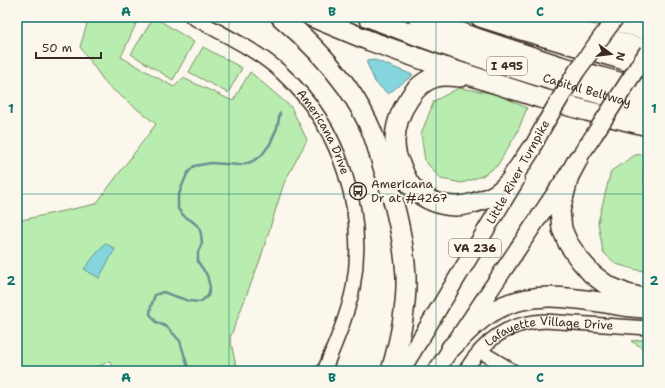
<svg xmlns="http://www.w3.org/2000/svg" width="665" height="388" viewBox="0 0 665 388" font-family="'Shantell Sans',sans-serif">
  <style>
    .green { fill: #b9edaf; stroke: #7a8c66 }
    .water { fill: #85d5df; stroke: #679192 }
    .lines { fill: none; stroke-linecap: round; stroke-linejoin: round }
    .stream { stroke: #679192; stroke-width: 2.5 }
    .minor-casing { stroke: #3b2a1e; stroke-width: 16 }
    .major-casing { stroke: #3b2a1e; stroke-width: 19 }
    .highway-casing { stroke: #3b2a1e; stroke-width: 22 }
    .minor { stroke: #fbf7ec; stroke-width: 13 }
    .major { stroke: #fbf7ec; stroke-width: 16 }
    .highway { stroke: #fbf7ec; stroke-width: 19 }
    .major-bridge-casing { stroke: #3b2a1e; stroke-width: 19; stroke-linecap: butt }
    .major-bridge { stroke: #fbf7ec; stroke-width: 16 }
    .grid { fill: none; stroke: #0f766e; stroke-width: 1; stroke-opacity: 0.55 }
    .labels { text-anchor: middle; stroke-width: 4; stroke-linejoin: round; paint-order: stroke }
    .shield { fill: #fbf7ec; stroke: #75685c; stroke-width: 1 }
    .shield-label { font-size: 11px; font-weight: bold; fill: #3b2a1e }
    .street-label { font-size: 12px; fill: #3b2a1e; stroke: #fbf7ec }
    .poi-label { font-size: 12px; fill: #3b2a1e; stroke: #fbf7ec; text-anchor: start }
    .neatline { fill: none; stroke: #0f766e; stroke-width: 1.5 }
    .grid-label { font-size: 13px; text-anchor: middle; font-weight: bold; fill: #0f766e }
  </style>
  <rect width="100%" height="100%" fill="#fbf7ec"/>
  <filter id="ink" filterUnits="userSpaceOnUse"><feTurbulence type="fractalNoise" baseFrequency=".025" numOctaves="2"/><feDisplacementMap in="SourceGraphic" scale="8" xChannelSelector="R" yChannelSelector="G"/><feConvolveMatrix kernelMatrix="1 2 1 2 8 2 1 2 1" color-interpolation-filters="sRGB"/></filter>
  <g filter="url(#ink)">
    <g class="green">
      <polygon points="89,17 139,17 121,57 174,87 183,78 233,101 250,72 291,107 307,140 284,183 260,260 230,338 237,371 114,371 110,361 89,371 17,371 17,221 96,204 156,124 107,85 80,47"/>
      <polygon points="154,17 194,42 173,80 131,54"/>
      <polygon points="203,47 242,68 228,93 189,72"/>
      <polygon points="459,88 497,94 527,108 517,133 497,166 482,176 462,183 441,179 425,161 421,134 434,101"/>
      <polygon points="648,154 648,271 637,270 616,264 603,252 598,222 611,171 635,155"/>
      <polygon points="648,339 648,351 631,341"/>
    </g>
    <g class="water">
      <polygon points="375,60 413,75 388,94 375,82 366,61"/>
      <polygon points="105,243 115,249 99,278 84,269"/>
    </g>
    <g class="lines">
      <g class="stream">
        <polyline points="648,170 644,173 645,181 648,185"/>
        <polyline points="189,371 180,341 167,327 156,322 150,314 151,306 155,295 163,292 189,301 200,302 208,296 210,287 207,275 198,262 198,252 202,243 201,234 199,227 192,221 184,216 178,209 178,197 182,186 187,174 194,166 211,163 240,165 251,162 261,156 270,144 277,128 280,113"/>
      </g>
      <g class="minor-casing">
        <g id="minor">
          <path id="s1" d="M192,17C222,34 256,49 282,73C340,126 367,211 353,288C347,317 335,344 324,371"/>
          <polyline points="480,351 513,371"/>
          <path id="s2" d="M465,371C485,339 507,323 545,321L648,328"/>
        </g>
      </g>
      <g class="major-casing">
        <g id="major">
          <polyline points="526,159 546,122"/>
          <polyline points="401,371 516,180"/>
          <polyline points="436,371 594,135"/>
        </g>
      </g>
      <g class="highway-casing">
        <g id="highway">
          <path d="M281,17C307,39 327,59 347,87C356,100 366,117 372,132C376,142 379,153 382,164C394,200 404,238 406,276C407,308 400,340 391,371"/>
          <polyline points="312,17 370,41 435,64 540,98 587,111 648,126"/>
          <path id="s3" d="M368,17C459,53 553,82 648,107"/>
          <polyline points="418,17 476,38 560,66 648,90"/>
          <polyline points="480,17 521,30 648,67"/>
          <polyline points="533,17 563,26 648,50"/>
          <polyline points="601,17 648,30"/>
          <path d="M460,77C452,76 443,75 436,77C423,81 415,89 409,99C400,112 395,127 395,142C395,151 398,161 402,168C405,176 410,186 416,191C431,204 452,209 470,204C484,200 497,196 507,184C510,182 512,178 514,174C520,166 525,158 531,149"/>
          <polyline points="578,159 569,176 560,211 562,229 568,243 579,259 592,274 608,286 627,294 647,299"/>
          <path d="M451,348C464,335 476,321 492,312C532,287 580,299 624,306C632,307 640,308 648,308"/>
        </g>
      </g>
      <use href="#minor" class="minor"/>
      <use href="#major" class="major"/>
      <use href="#highway" class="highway"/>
      <g class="major-bridge-casing">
        <g id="major-bridge">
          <polyline points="546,122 576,72 616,17"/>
          <polyline points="594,135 648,51"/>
        </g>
      </g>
      <use href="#major-bridge" class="major-bridge"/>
    </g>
  </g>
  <path class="grid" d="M229,17V371M436,17V371M17,194H648"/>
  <defs>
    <g id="bus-ring" transform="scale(0.9)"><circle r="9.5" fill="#fbf7ec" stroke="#3b2a1e" stroke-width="1.5"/><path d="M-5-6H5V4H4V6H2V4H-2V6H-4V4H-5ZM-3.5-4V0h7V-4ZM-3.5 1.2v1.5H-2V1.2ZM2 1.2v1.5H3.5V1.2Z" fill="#3b2a1e"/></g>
  </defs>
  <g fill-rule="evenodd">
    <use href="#bus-ring" x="358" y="191"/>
  </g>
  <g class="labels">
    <g class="shield">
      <rect x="487" y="57" width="40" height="18" rx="3"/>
      <rect x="449" y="239" width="52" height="18" rx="3"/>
    </g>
    <g class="shield-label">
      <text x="507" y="70">I 495</text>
      <text x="475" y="252">VA 236</text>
    </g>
    <g class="street-label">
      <text dy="4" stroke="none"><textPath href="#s3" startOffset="231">Capital Beltway</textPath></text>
      <text dy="4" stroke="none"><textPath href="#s1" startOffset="179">Americana Drive</textPath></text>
      <text transform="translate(518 172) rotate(-61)" y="4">Little River Turnpike</text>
      <text dy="4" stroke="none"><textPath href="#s2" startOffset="101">Lafayette Village Drive</textPath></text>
    </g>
    <g class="poi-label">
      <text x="371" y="188">Americana<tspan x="371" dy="14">Dr at #4267</tspan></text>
    </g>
  </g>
  <rect width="665" height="388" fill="none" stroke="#fbf7ec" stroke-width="44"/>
  <g transform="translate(611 54) rotate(105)" stroke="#fbf7ec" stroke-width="3" paint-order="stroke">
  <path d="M0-3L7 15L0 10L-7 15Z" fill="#3b2a1e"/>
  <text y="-6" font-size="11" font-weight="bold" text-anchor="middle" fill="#3b2a1e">N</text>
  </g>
  <path d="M36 52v6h65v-6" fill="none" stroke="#3b2a1e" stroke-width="2"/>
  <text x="42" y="52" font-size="12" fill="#3b2a1e" stroke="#fbf7ec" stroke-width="3" paint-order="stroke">50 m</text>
  <rect x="22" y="22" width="621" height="344" class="neatline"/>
  <g class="grid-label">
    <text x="126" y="16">A</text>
    <text x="332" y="16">B</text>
    <text x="540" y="16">C</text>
    <text x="11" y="113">1</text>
    <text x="654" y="113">1</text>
    <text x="11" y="285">2</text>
    <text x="654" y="285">2</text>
    <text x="126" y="382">A</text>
    <text x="332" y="382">B</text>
    <text x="540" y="382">C</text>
  </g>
</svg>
